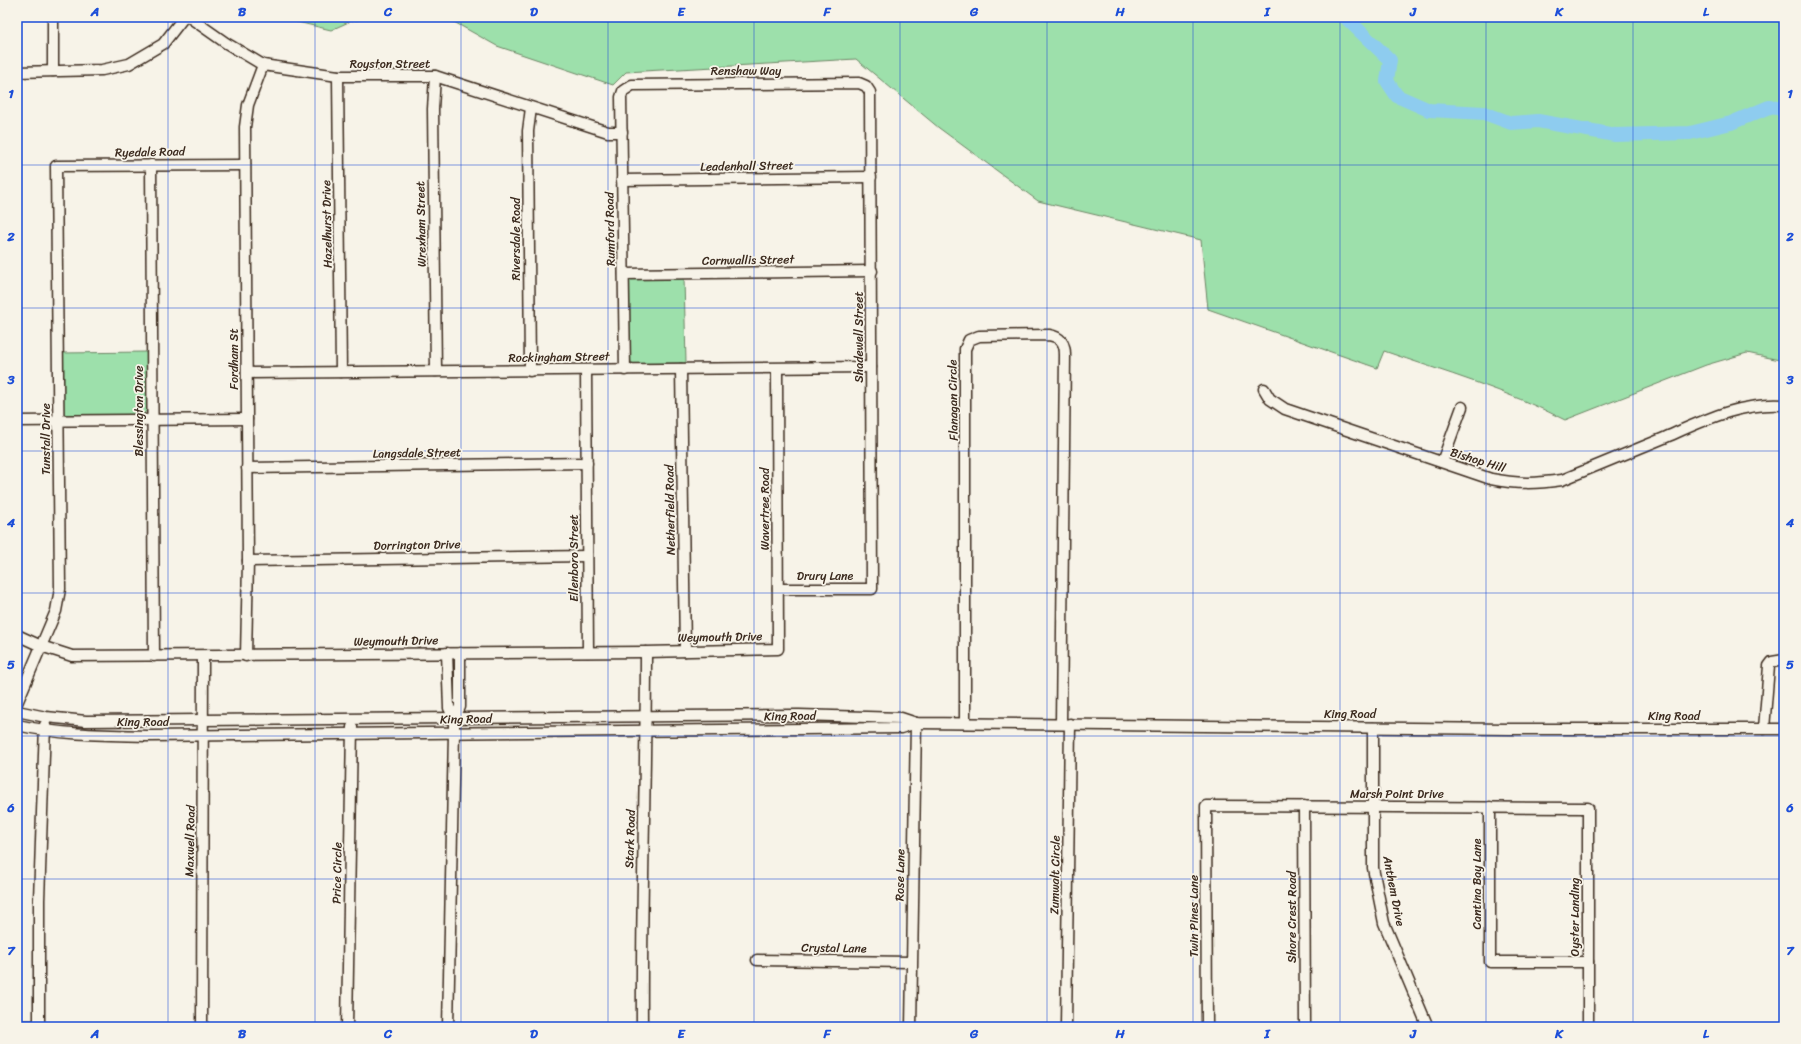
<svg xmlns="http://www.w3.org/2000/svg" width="1801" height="1044" viewBox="0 0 1801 1044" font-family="Sriracha,sans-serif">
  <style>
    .green { fill: #9de0ab; stroke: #6c8564 }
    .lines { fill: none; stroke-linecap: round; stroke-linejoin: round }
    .river { stroke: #8eccef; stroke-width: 14 }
    .minor-casing { stroke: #3b2a1e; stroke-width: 13 }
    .minor { stroke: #f7f3e8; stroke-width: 10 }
    .grid { fill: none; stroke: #1d4ed8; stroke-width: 1; stroke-opacity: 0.55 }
    .labels { text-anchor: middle; stroke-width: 3.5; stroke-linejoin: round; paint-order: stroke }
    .street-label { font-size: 12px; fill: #3b2a1e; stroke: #f7f3e8 }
    .neatline { fill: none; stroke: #1d4ed8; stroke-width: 1.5 }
    .grid-label { font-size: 13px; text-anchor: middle; font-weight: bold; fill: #1d4ed8 }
  </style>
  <rect width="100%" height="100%" fill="#f7f3e8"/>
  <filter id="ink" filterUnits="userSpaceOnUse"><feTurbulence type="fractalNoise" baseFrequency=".025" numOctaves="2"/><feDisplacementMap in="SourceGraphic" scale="8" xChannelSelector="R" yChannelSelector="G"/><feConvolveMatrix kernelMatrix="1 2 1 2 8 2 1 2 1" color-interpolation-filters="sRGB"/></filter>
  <g filter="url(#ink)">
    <g class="green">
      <polygon points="284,17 374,17 351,21 331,30 293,21"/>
      <path d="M427,17H1784V361L1747,353L1706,365L1565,420C1507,390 1444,372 1384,351L1377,368L1208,309L1201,240L1038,201L939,128L856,59L626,72L613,85L497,46L454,22Z"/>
      <polygon points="684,278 686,363 634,364 630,361 628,284 631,279"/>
      <polygon points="147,352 147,410 142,416 68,416 62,412 62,353"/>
    </g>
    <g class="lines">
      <polyline class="river" points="1345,17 1390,60 1387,81 1397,96 1429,110 1484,113 1511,123 1538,121 1615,135 1690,133 1731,123 1769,107 1784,109"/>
      <g class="minor-casing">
        <g id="minor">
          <polyline points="189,17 226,43 263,65 338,76 435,76 608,132 622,132"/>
          <polyline points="53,71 53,17"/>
          <polyline points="17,72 102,70 129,64 163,44 184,17"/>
          <polyline points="338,76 341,372"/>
          <polyline points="435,76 433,109 436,371"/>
          <polyline points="151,165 154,656"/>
          <polyline points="622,180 871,177"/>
          <polyline points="624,274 872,271"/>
          <polyline points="681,369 685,651"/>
          <polyline points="586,370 588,652"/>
          <polyline points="625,370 621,97 623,91 632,85 859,83 866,86 870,92 872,589 778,589"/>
          <polyline points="530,371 528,131 531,108"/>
          <polyline points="247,373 871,367"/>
          <path d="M1264,389L1270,399L1285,409L1491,479C1517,484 1535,484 1562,480C1596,466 1630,452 1664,438C1703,421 1740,402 1784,405"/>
          <polyline points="17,421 247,419"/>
          <polyline points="1442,462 1462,407"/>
          <polyline points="247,468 587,463"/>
          <polyline points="248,561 587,556"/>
          <polyline points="17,635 41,646 72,656 646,652 778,649 777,369"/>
          <polyline points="447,653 449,708 454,718 454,733 448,1027"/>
          <polyline points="246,656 248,561 245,127 248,105 263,65"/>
          <polyline points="17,703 56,611 60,589 56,166 245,165"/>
          <polyline points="17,711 46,717 86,721 799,715 901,718 916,723 1510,729 1784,729"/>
          <polyline points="454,718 460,707 460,653"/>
          <path d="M965,723V349L969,340L979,336L1049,335C1061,337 1065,343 1065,355L1061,724"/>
          <path d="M17,725C61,735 106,735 151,736L901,728L916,723"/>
          <polyline points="1373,728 1373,868 1384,923 1428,1027"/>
          <polyline points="1764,729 1769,666 1772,662 1784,660"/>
          <polyline points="1304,806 1305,1027"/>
          <polyline points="1490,807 1490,962 1588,962"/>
          <polyline points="757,960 911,962"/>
          <polyline points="17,1026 39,1026"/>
          <polyline points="39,1027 39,900 45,725"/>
          <polyline points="202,1027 203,656"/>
          <polyline points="347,1027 352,727"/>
          <path d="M642,1027C641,902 646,777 646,652"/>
          <polyline points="911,1027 916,723"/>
          <polyline points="1066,1027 1070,724"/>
          <polyline points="1207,1027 1206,806 1588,808 1588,1027"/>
        </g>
      </g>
      <use href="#minor" class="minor"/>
    </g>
  </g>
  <path class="grid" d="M168,17V1027M315,17V1027M461,17V1027M608,17V1027M754,17V1027M900,17V1027M1047,17V1027M1193,17V1027M1340,17V1027M1486,17V1027M1633,17V1027M17,165H1784M17,308H1784M17,451H1784M17,593H1784M17,736H1784M17,879H1784"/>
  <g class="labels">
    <g class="street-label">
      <text x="390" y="68">Royston Street</text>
      <text x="746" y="75">Renshaw Way</text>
      <text transform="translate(150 152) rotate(-1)" y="4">Ryedale Road</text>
      <text transform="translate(747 166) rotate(-1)" y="4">Leadenhall Street</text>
      <text transform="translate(327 224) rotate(-91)" y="4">Hazelhurst Drive</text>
      <text transform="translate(421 224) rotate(-91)" y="4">Wrexham Street</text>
      <text transform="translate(610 229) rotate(-91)" y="4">Rumford Road</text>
      <text transform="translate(516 239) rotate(-90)" y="4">Riversdale Road</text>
      <text transform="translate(748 260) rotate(-1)" y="4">Cornwallis Street</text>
      <text transform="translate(859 337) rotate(-90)" y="4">Shadewell Street</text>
      <text transform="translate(559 357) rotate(-1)" y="4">Rockingham Street</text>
      <text transform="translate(234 359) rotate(-90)" y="4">Fordham St</text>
      <text transform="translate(953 400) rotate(-91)" y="4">Flanagan Circle</text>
      <text transform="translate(139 411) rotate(-90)" y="4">Blessington Drive</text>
      <text transform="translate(46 439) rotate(-90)" y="4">Tunstall Drive</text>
      <text transform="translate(417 453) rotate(-1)" y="4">Langsdale Street</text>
      <text transform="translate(1478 460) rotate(17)" y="4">Bishop Hill</text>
      <text transform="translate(765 509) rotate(-90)" y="4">Wavertree Road</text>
      <text transform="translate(670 510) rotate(-91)" y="4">Netherfield Road</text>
      <text transform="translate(417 545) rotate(-1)" y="4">Dorrington Drive</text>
      <text transform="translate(574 558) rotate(-90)" y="4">Ellenboro Street</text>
      <text x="825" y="580">Drury Lane</text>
      <text transform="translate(720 637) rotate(-1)" y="4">Weymouth Drive</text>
      <text transform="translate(396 641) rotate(-1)" y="4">Weymouth Drive</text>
      <text x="1350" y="718">King Road</text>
      <text transform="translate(790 716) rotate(-1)" y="4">King Road</text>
      <text x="1674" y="720">King Road</text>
      <text transform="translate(466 719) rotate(-1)" y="4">King Road</text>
      <text x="143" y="726">King Road</text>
      <text x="1397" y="798">Marsh Point Drive</text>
      <text transform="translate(630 839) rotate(-88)" y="4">Stark Road</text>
      <text transform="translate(190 841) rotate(-89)" y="4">Maxwell Road</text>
      <text transform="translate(337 873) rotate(-89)" y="4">Price Circle</text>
      <text transform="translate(900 875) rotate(-89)" y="4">Rose Lane</text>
      <text transform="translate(1055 875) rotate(-89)" y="4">Zumwalt Circle</text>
      <text transform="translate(1477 884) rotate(-90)" y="4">Cantina Bay Lane</text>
      <text transform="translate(1394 891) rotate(79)" y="4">Anthem Drive</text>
      <text transform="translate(1194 916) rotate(-90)" y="4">Twin Pines Lane</text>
      <text transform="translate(1292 917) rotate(-90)" y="4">Shore Crest Road</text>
      <text transform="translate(1575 917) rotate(-90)" y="4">Oyster Landing</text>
      <text transform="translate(834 948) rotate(1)" y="4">Crystal Lane</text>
    </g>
  </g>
  <rect width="1801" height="1044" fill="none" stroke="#f7f3e8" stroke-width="44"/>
  <rect x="22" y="22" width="1757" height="1000" class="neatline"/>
  <g class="grid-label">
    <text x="95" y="16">A</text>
    <text x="242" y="16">B</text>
    <text x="388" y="16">C</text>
    <text x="534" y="16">D</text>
    <text x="681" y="16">E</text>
    <text x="827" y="16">F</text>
    <text x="974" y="16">G</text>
    <text x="1120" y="16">H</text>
    <text x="1267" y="16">I</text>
    <text x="1413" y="16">J</text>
    <text x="1559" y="16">K</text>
    <text x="1706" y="16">L</text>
    <text x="11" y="98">1</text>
    <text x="1790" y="98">1</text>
    <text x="11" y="241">2</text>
    <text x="1790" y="241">2</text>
    <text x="11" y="384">3</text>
    <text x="1790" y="384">3</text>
    <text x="11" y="527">4</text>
    <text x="1790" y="527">4</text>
    <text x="11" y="669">5</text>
    <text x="1790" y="669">5</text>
    <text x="11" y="812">6</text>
    <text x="1790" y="812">6</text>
    <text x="11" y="955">7</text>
    <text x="1790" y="955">7</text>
    <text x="95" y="1038">A</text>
    <text x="242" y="1038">B</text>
    <text x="388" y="1038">C</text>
    <text x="534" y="1038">D</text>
    <text x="681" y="1038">E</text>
    <text x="827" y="1038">F</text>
    <text x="974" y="1038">G</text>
    <text x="1120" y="1038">H</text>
    <text x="1267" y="1038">I</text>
    <text x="1413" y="1038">J</text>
    <text x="1559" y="1038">K</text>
    <text x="1706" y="1038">L</text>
  </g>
</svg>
